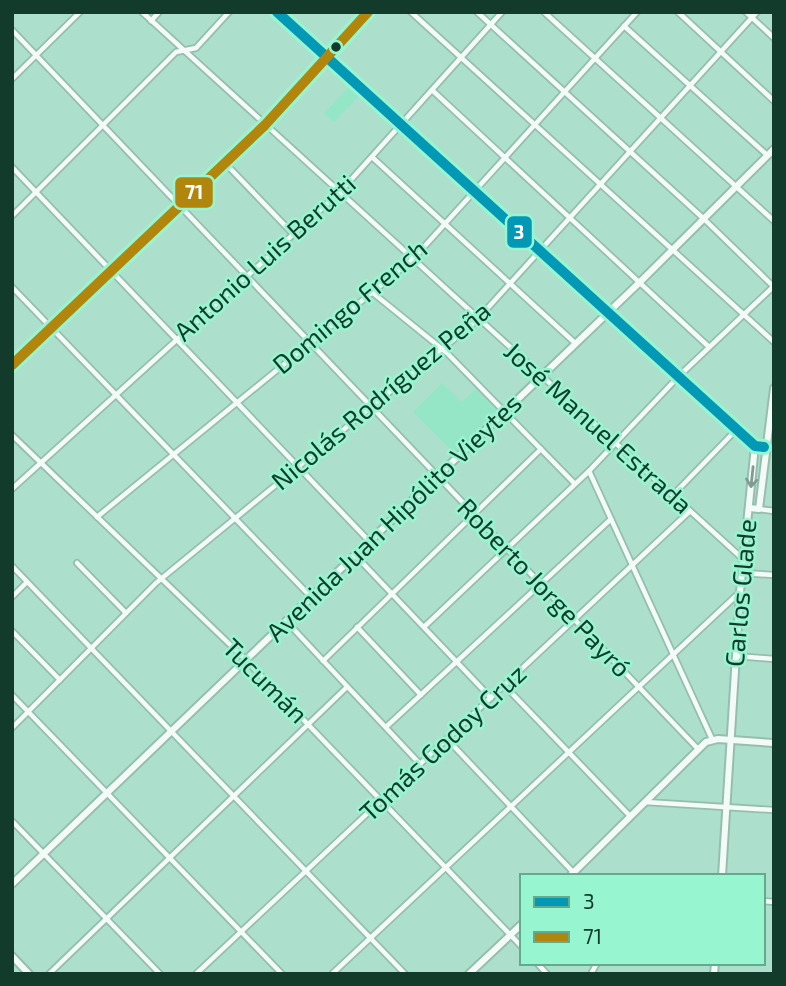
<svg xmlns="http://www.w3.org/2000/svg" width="786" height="986" viewBox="0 0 786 986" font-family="'Exo 2',sans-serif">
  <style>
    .built { fill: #95e6c6 }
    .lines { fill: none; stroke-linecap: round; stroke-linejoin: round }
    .street-casing { stroke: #95beaf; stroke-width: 8 }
    .secondary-casing { stroke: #95beaf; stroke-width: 10 }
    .street { stroke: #f3faf7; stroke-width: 4.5 }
    .secondary { stroke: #f3faf7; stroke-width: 6 }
    .bus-1-casing { stroke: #97f6d0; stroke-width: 16 }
    .bus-2-casing { stroke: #97f6d0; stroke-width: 16 }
    .bus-1 { stroke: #0398b6; stroke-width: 10 }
    .bus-2 { stroke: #b2860d; stroke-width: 10 }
    .oneway { stroke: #829a92 }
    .bus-dot { fill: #123b2c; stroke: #97f6d0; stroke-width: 2.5 }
    .labels { text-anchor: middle; stroke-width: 5; stroke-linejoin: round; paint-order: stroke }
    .street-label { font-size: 26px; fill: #123b2c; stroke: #97f6d0 }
    .line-badge { stroke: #97f6d0; stroke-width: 2.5 }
    .badge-label { font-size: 19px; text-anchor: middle; font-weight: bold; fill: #fff }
  </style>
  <rect width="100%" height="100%" fill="#ade0cc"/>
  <g class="built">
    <polygon points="351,85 361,94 334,122 324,113"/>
    <polygon points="442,383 462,402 476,388 498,410 454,453 413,412"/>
  </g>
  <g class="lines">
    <g class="street-casing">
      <g id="street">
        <polyline points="142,12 743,559"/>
        <polyline points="411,12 774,342"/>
        <polyline points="477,12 704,219 773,286"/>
        <polyline points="544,12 774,221"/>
        <polyline points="678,12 774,101"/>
        <polyline points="746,12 774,38"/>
        <polyline points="151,21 159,12"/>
        <polyline points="624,26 767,155"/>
        <polyline points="12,30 698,749"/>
        <polyline points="12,79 80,12"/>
        <polyline points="432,90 709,347"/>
        <polyline points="372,157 575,343"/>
        <polyline points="225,163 294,235"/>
        <polyline points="12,167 369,541"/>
        <polyline points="12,216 176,52 196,48 229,12"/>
        <polyline points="12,287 311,597"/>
        <polyline points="373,293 447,353 575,484"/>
        <polyline points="12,435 246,660 522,947"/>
        <polyline points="589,471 712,739"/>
        <polyline points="12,489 340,192 502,12"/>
        <polyline points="673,495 737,429"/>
        <polyline points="759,509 774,511"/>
        <polyline points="97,517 413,259 637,12"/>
        <polyline points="355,555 491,698"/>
        <polyline points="77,563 126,613"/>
        <polyline points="12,566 405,974"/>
        <polyline points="742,573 774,575"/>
        <polyline points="12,597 27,582"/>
        <polyline points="286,621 420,764"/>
        <polyline points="357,627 421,695"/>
        <polyline points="424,627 589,471 679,376 774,286"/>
        <polyline points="12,631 60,680"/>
        <polyline points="736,656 774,659"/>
        <polyline points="323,661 541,449"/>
        <polyline points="504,685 630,816"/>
        <polyline points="12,695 282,974"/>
        <polyline points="386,727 611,519"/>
        <polyline points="12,728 156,583 475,322 757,12"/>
        <polyline points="447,739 573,872"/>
        <polyline points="645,802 774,810"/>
        <polyline points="12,821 160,974"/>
        <polyline points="763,901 774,902"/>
        <polyline points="537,963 547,974"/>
        <polyline points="49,974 347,687"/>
        <polyline points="196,974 690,511"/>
        <polyline points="332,974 740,592"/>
        <polyline points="591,974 597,963"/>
      </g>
    </g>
    <g class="secondary-casing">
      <g id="secondary">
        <polyline points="277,12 755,446 764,447"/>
        <polyline points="12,365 265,125 368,12"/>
        <polyline points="749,508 759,509 774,388"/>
        <polyline points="570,876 706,742 718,739 774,743"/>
        <polyline points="722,876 740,592 755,446"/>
        <polyline points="12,884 640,282 774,149"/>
        <polyline points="12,956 29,974"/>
        <polyline points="469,974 522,924"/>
        <polyline points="714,974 715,963"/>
      </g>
    </g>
    <use href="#street" class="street"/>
    <use href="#secondary" class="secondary"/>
    <g class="bus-1-casing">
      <polyline id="bus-1" points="277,12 755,446 764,447"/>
    </g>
    <g class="bus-2-casing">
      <polyline id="bus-2" points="12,365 265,125 368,12"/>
    </g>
    <use href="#bus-1" class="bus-1"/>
    <use href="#bus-2" class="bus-2"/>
  </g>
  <defs><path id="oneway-shaft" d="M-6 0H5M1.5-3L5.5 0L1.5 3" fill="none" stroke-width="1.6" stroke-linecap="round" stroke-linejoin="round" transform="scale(1.75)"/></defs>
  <use class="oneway" href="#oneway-shaft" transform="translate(752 477) rotate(96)"/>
  <circle class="bus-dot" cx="336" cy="47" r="6"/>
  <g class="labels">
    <g class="street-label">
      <text transform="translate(265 258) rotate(-42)" y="9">Antonio Luis Berutti</text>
      <text transform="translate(350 307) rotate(-40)" y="9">Domingo French</text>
      <text transform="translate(381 396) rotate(-40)" y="9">Nicolás Rodríguez Peña</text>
      <text transform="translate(598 428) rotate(42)" y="9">José Manuel Estrada</text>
      <text transform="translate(394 518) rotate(-44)" y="9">Avenida Juan Hipólito Vieytes</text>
      <text transform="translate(544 588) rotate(46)" y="9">Roberto Jorge Payró</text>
      <text transform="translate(741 593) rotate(-85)" y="9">Carlos Glade</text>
      <text transform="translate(265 681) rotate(45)" y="9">Tucumán</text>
      <text transform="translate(443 743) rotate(-43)" y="9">Tomás Godoy Cruz</text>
    </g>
  </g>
  <g class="line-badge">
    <rect x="174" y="176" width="40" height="33" rx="7" fill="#b2860d"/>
    <rect x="506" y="215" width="27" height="34" rx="7" fill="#0398b6"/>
  </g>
  <g class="badge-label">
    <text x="194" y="199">71</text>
    <text x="519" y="239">3</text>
  </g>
  <rect width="786" height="986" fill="none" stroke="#123b2c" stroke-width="28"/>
  <rect x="520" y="874" width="245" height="91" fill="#97f6d0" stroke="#62ab8e" stroke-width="2"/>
  <rect x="534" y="897" width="35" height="10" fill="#0398b6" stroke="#62ab8e" stroke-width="2"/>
  <text x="583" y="909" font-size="21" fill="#123b2c">3</text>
  <rect x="534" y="932" width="35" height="10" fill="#b2860d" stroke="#62ab8e" stroke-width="2"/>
  <text x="583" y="944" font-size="21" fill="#123b2c">71</text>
</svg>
